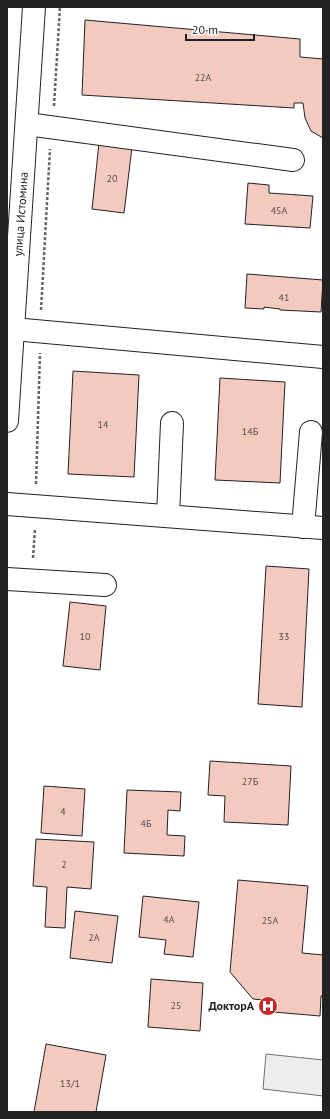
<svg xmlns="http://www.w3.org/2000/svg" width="330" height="1119" viewBox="0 0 330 1119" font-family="'PT Sans',sans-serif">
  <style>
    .parking { fill: #ededed; stroke: #6f6f6f }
    .building { fill: #f3c9c0; stroke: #222 }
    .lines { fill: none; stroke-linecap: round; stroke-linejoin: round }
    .minor-casing { stroke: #222; stroke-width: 24 }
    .path { stroke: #646464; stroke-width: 2.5; stroke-dasharray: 3 2; stroke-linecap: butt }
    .minor { stroke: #fff; stroke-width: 22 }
    .labels { text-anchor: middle; stroke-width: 3; stroke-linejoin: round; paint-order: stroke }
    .number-label { font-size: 10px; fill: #564c4a }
    .street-label { font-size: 12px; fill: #222; stroke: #fff }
    .poi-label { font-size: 12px; font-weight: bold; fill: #222; stroke: #fff; text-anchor: end }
  </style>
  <rect width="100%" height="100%" fill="#fff"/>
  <polygon class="parking" points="266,1054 323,1060 323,1096 263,1089"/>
  <g class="building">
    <polygon points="85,20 300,39 300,57 323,59 323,138 311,131 305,118 303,103 294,103 294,108 82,95"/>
    <polygon points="99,143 132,147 124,213 92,209"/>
    <polygon points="248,183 269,185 269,193 313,196 310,228 245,224"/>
    <polygon points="247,274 323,280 321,312 280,310 280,309 264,307 264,309 245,308"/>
    <polygon points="73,371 139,375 134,477 68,474"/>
    <polygon points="220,378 285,382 280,483 215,480"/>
    <polygon points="266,566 309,569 302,707 258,704"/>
    <polygon points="70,602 106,606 100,670 63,666"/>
    <polygon points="210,761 291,766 288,825 224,822 225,796 208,795"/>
    <polygon points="44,786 85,789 82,836 41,833"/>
    <polygon points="127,790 181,792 180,811 168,810 167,835 185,836 184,856 124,853"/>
    <polygon points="36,839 94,842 91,889 67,887 65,928 45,927 47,887 33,886"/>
    <polygon points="238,880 308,886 302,953 323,955 323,996 321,996 320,1016 262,1011 263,1000 253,999 230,972"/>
    <polygon points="143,896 199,902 193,957 164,954 166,940 139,937"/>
    <polygon points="75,911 118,916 112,963 70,958"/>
    <polygon points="151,979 203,983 200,1031 148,1027"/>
    <polygon points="46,1044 106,1055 96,1112 34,1112"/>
  </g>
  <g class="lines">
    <g class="minor-casing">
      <g id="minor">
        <polyline points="27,124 293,160"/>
        <polyline points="13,329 323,357"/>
        <polyline points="7,421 34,7"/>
        <polyline points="7,504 323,528"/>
        <polyline points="168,516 172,423"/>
        <polyline points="303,527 311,432"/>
        <polyline points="7,579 105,585"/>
      </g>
    </g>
    <g class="path">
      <polyline points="54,106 60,7"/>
      <polyline points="41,310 50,149"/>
      <polyline points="36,484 40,353"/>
      <polyline points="33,558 35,529"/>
    </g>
    <use href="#minor" class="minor"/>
  </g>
  <defs>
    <g id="hospital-disc" transform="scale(1)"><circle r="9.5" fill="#c62828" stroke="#fff"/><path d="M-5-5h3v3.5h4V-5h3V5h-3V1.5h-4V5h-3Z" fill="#fff"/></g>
  </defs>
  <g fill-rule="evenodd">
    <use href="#hospital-disc" x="268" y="1006"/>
  </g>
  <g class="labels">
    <g class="number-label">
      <text x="203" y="81">22А</text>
      <text x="112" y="182">20</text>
      <text x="279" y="214">45А</text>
      <text x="284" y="301">41</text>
      <text x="103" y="428">14</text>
      <text x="250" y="435">14Б</text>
      <text x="85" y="640">10</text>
      <text x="284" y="640">33</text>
      <text x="250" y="785">27Б</text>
      <text x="63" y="815">4</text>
      <text x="146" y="827">4Б</text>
      <text x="64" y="868">2</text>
      <text x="169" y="923">4А</text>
      <text x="270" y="924">25А</text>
      <text x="94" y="941">2А</text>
      <text x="176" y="1009">25</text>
      <text x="70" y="1087">13/1</text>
    </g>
    <g class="street-label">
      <text transform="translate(21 214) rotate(-86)" y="4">улица Истомина</text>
    </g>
    <g class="poi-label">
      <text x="254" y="1010">ДокторА</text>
    </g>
  </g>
  <rect width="330" height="1119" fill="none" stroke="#222222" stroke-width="16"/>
  <path d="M186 34v6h68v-6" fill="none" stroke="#222222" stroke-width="2"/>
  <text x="192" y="34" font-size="12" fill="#222222" stroke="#ffffff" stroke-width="3" paint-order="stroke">20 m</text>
</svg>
